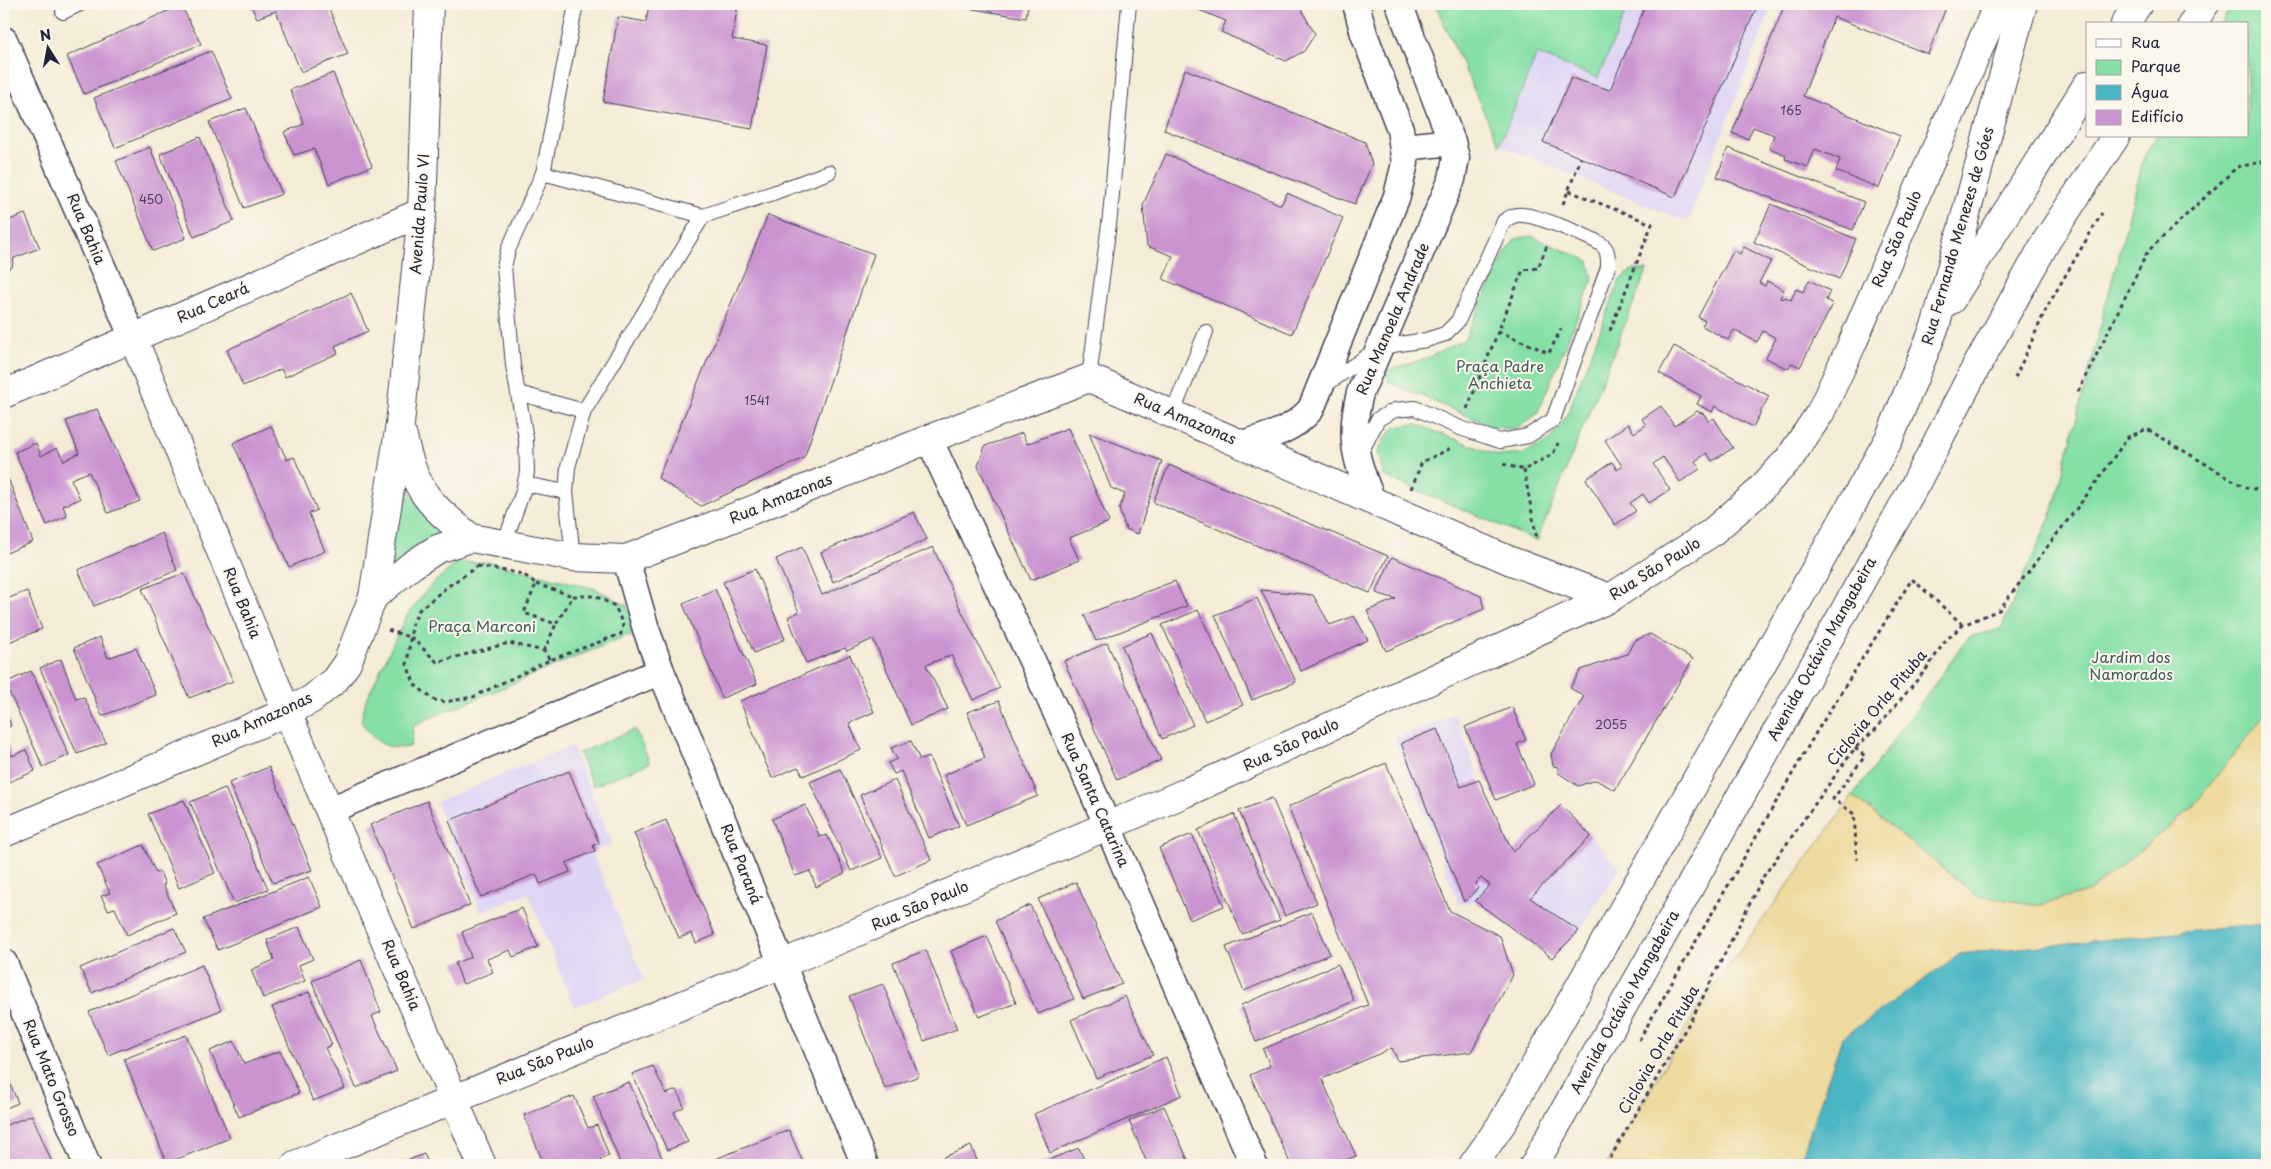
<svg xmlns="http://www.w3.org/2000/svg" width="2271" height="1169" viewBox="0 0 2271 1169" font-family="'Playpen Sans',sans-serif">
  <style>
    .built { fill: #ded5f5 }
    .green { fill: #85e0a6; stroke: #548170 }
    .sand { fill: #eeda9e; stroke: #887e6c }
    .water { fill: #48b6c3; stroke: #356c7f }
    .building { fill: #cb94d1 }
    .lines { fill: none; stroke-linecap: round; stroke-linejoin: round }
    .lane-casing { stroke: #424052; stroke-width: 16 }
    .street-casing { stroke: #424052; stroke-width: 29 }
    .secondary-casing { stroke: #424052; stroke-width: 30 }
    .primary-casing { stroke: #424052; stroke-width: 30 }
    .path { stroke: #424052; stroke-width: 3; stroke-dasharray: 4 4; stroke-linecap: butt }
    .lane { stroke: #fff; stroke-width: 14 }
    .street { stroke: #fff; stroke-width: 26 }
    .secondary { stroke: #fff; stroke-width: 28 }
    .primary { stroke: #fff; stroke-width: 28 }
    .labels { text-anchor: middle; stroke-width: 4; stroke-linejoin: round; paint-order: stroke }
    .number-label { font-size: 12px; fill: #4c3e60 }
    .street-label { font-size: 15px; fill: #22223b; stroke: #fbf7ec }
    .park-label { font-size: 15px; fill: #405b5b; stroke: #fbf7ec }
  </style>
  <rect width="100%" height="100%" fill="#fbf7ec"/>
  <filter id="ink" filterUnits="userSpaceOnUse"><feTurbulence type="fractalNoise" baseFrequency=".02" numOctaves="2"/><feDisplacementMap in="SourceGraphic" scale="10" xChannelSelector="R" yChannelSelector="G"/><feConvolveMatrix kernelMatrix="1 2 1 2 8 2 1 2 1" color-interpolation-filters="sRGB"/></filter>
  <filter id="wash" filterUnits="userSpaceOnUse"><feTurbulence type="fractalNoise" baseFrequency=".0096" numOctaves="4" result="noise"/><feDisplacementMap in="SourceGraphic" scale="20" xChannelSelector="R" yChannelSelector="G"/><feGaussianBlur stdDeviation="1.12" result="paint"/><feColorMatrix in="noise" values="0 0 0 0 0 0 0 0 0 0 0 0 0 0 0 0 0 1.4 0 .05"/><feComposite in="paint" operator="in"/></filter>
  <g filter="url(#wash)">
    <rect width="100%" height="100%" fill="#f4ecd6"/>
    <g class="built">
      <polygon points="1557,4 1773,4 1688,222 1499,145"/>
      <polygon points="1455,714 1479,780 1512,852 1561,805 1620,868 1579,931 1552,958 1475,901 1459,904 1395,739"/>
      <polygon points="572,746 612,844 592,852 644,979 574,1007 528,893 481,912 436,802"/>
    </g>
    <g class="green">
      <polygon points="1435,4 1629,4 1598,78 1537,54 1499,145"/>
      <polygon points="2232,4 2267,4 2267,712 2191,809 2090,891 2041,905 1977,896 1853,796 1969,637 2001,629 2053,510 2144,157 2156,136 2247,136 2247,24 2221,24"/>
      <polygon points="1531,236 1589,261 1593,279 1537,414 1515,429 1493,427 1389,382 1386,371 1427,358 1464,340 1505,254 1515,239"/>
      <polygon points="1632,270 1647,270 1537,541 1384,476 1378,453 1384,439 1395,427 1416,424 1499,456 1523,454 1549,441 1566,417 1620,280"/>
      <polygon points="402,481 439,533 385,575"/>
      <path d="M489,562L596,589L628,606L640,639L628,635L414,725L410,747C384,750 375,742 361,721L366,700L406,617L430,586L457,563Z"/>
      <polygon points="635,729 650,763 593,786 579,753"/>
    </g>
    <polygon class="sand" points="2267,712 2267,924 1960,954 1842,1038 1799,1165 1606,1165 1696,1011 1853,796 1977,896 2041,905 2090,891 2191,809"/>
    <polygon class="water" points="2267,924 2267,1165 1799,1165 1842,1038 1960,954"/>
    <g id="blocks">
      <g class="building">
        <polygon points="250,4 327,4 348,54 301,72 276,11 257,18"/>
        <polygon points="649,4 738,4 732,39 767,45 752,129 603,102 618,17 646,22"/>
        <polygon points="944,4 1028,4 1026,18"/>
        <polygon points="1184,4 1298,4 1315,34 1304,51 1286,61 1221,32 1226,21"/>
        <polygon points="1646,4 1758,4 1675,197 1543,142 1571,78 1610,90"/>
        <polygon points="1785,4 1942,4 1947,5 1928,54 1834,17 1803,96 1900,136 1879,188 1836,171 1840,159 1815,149 1808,167 1785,159 1786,155 1769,148 1774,135 1753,127 1748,139 1732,133"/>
        <polygon points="181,5 201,44 84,94 67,56"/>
        <polygon points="211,51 232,99 115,148 94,98"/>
        <polygon points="1185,69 1365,142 1372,164 1355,204 1164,130"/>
        <polygon points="333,73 372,166 329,184 314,149 294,155 284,132 304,124 290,90"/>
        <polygon points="246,108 282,194 244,208 209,122"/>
        <polygon points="200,137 234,221 194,237 160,154"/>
        <polygon points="150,147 186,238 153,251 116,161"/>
        <polygon points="1728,148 1864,202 1853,230 1717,177"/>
        <polygon points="1166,154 1281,205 1287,193 1343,218 1292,334 1163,279 1173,256 1147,246 1143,205"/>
        <polygon points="1771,204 1856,239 1839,279 1754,242"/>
        <polygon points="25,214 40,248 14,258 12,267 4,270 4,222"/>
        <polygon points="768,215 874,254 804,458 701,506 658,478"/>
        <polygon points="1744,247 1771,261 1759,283 1765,286 1767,281 1784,290 1780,298 1783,299 1785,297 1791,300 1796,289 1803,292 1809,280 1830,291 1826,300 1833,304 1800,367 1792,363 1788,369 1766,358 1776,338 1763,331 1757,342 1734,330 1728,340 1702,326 1705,321 1698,317 1734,250 1740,254"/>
        <polygon points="351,293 368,331 335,346 338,353 285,377 281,369 243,386 227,350"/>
        <polygon points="1674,346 1769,396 1753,427 1715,406 1712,412 1697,404 1701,396 1659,373"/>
        <polygon points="1661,406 1674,426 1697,411 1704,414 1709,422 1714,418 1733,448 1712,461 1707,453 1695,461 1700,469 1680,482 1663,457 1653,464 1670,490 1649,503 1643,494 1630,503 1636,511 1615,525 1586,479 1612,462 1617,470 1622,466 1605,440 1628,424 1634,433 1646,425 1642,419"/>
        <polygon points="97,409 140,501 108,513 89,472 71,479 80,499 63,506 67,516 47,525 15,452 36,443 41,456 57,448 64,461 79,453 66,421"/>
        <polygon points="271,426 287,460 294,457 317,510 309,514 325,551 289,567 233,443"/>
        <polygon points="1068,428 1109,522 1069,538 1079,560 1031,580 978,466 985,446 1022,433 1027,444"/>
        <polygon points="1089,433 1162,461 1138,534 1126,529 1119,509 1125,494 1111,488"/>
        <polygon points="1169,465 1388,556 1370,593 1153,502"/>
        <polygon points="4,468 33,542 4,554"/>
        <polygon points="914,512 927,539 833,582 821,552"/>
        <polygon points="162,533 177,570 94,606 78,570"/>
        <polygon points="802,547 822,595 933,547 957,602 1000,688 973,700 951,655 926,665 948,709 911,725 873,639 847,651 845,648 806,663 788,617 799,612 776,559"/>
        <polygon points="1392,557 1481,596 1484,609 1386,651 1367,611 1396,599 1376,593"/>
        <polygon points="755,569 785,639 754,653 723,582"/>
        <polygon points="184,573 233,681 189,698 142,589"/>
        <polygon points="1175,581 1187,606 1096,641 1084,615"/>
        <polygon points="715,589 757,684 722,698 683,604"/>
        <polygon points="1261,590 1313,595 1330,625 1354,616 1368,640 1301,671"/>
        <polygon points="27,591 42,629 4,644 4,600"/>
        <polygon points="1257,598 1296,682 1252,700 1215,615"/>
        <polygon points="1198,610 1243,705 1205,721 1162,625"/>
        <polygon points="1152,633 1193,725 1162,739 1122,646"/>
        <polygon points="1650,634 1693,659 1615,790 1596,780 1578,786 1557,772 1559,767 1553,766 1551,754 1584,696 1570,688 1581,670 1627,654 1634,641"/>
        <polygon points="100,637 108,658 136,648 156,695 102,716 74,648"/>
        <polygon points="1107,643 1161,760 1117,780 1064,661"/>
        <polygon points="850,655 874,712 849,723 861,750 803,776 798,767 772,778 740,701"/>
        <polygon points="61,659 76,699 84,697 106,743 77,754 40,668"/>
        <polygon points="31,671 69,755 43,767 5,683"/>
        <polygon points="999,701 1038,796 966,825 944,775 985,758 967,712"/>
        <polygon points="1512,707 1526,740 1517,744 1534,784 1496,800 1465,727"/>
        <polygon points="6,713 11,726 4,729 4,714"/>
        <polygon points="1437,729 1461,787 1479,780 1513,852 1561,805 1591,836 1530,898 1579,931 1552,958 1475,901 1490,885 1481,878 1476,883 1478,888 1464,902 1401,743"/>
        <polygon points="4,736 12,756 26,750 35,771 4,784"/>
        <polygon points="911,741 920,760 929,757 959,826 929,838 901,771 894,774 888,763 897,759 891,748"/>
        <polygon points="1386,763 1450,911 1500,936 1513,975 1471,1052 1398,1061 1392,1048 1322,1079 1356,1156 1334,1165 1291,1165 1250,1075 1270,1066 1263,1049 1368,1005 1288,807"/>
        <polygon points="269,767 312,870 273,883 229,783"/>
        <polygon points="840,769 882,858 851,871 810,782"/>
        <polygon points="569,771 599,843 593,845 595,851 566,863 570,872 540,884 536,874 481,897 449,821"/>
        <polygon points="895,780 931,860 895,876 860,795"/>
        <polygon points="225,788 268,889 234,903 190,802"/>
        <polygon points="1272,798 1317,903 1285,916 1239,811"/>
        <polygon points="184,800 215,873 179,888 148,814"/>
        <polygon points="427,801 470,905 414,929 370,825"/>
        <polygon points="805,805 820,837 827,835 845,873 816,887 810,871 795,876 772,819"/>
        <polygon points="1234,814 1280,920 1242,934 1198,830"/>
        <polygon points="666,820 715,935 696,943 692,933 679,938 634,833"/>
        <polygon points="1192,834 1224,906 1190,920 1159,848"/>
        <polygon points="143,845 156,873 160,872 165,884 163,885 176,913 127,935 115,908 108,910 101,896 110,893 97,865"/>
        <polygon points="309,877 322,907 218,950 203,919"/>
        <polygon points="1076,882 1122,984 1083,999 1038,899"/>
        <polygon points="1030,905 1074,999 1038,1014 995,921"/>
        <polygon points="522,908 538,947 513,957 510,950 487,959 493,972 463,984 455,963 471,957 462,932"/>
        <polygon points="1312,912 1330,954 1244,991 1226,947"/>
        <polygon points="299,927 313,959 299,965 305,981 263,998 251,970 274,960 267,940"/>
        <polygon points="174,928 186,952 92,993 80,968"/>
        <polygon points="987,936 1016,1003 979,1017 951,951"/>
        <polygon points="926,950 957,1029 924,1041 893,963"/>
        <polygon points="361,960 381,1012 372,1016 397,1071 356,1088 312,981"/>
        <polygon points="1338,964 1354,1001 1256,1042 1241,1005"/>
        <polygon points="202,965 221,1010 108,1055 89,1012"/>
        <polygon points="883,984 919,1076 885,1089 849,996"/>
        <polygon points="309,992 332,1045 325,1048 345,1088 313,1101 272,1007"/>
        <polygon points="1125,996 1153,1055 1096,1078 1071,1020"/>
        <polygon points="186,1035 230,1138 167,1163 124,1059"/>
        <polygon points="234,1041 244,1064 280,1051 299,1093 239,1117 210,1051"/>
        <polygon points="1166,1057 1182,1095 1050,1153 1034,1114"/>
        <polygon points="653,1066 666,1094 677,1090 684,1107 674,1112 688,1142 667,1150 632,1074"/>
        <polygon points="4,1069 18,1103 4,1109"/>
        <polygon points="629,1082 665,1165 621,1165 593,1096"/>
        <polygon points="574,1096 588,1128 597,1125 609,1156 600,1159 603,1165 544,1165 524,1115"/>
        <polygon points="1164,1106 1190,1165 1148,1165 1129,1121"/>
        <polygon points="32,1115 53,1165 4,1165 4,1126"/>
        <polygon points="789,1130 804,1165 700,1165"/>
        <polygon points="971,1146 979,1165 924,1165"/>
        <polygon points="1079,1148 1086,1165 1036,1165"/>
        <polygon points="424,1154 429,1165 396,1165"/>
      </g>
    </g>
  </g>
  <g filter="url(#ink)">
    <use href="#blocks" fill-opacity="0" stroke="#424052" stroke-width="1"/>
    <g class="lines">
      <g class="lane-casing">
        <g id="lane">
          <polyline points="63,12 80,4"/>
          <polyline points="543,173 576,4"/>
          <polyline points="1089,378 1110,216 1129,4"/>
          <path d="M1324,386L1380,347L1426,340L1445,334L1458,321L1504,221C1510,217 1515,214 1522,215C1536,215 1591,237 1602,245C1609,250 1608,259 1608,267L1553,420L1528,436L1500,441L1460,428L1415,408L1395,410L1378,419L1360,454"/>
          <polyline points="518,393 584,411"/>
          <polyline points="1172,414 1206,332"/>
          <polyline points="525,484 566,492"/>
          <polyline points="504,544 523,491 527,472 526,439 513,365 504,267 508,250 543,173 703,216 773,193 829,172"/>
          <polyline points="573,557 566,492 568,467 584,411 703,216"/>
        </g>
      </g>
      <g class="street-casing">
        <g id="street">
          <polyline points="4,40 133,338"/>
          <polyline points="1404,147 1452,142"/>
          <polyline points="929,439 1089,783 1254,1165"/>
          <path d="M1242,444C1269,436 1292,431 1311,409L1397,196L1405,163L1400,129L1364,34L1356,4"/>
          <path d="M1372,500C1355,460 1349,435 1360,393L1452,179L1456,158L1452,142L1399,4"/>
          <polyline points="626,559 646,629 661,671 865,1165"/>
          <polyline points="330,810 661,671"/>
          <polyline points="4,963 87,1165"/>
        </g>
      </g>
      <g class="secondary-casing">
        <g id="secondary">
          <polyline points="133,338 287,712 482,1165"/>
          <polyline points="4,394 422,212"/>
          <path d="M403,437C415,492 429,504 471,538"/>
          <polyline points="373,597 412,565 437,549 471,538 573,557 626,559 710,527 929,439 1089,378 1511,561 1610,598"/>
          <polyline points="4,833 287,712 312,699 335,680 347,663 373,597 400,424 422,212 429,4"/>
          <polyline points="295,1165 782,964 1185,793 1610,598 1711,533 1754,496 1789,459 1820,413 1852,344 1998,4"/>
        </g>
      </g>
      <g class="primary-casing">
        <g id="primary">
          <polyline points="2125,24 2138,4"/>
          <polyline points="2192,24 2205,4"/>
          <polyline points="1951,300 2087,85"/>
          <polyline points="1473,1165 1503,1122 1889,439 1936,324 2023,4"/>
          <polyline points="1534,1165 1916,483 1974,371 2047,240 2116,136"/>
        </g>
      </g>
      <g class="path">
        <polyline points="1569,191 1652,224 1609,333"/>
        <polyline points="1563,204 1581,158"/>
        <polyline points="1498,331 1549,353 1561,329"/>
        <polyline points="2015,378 2047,307 2102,213"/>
        <polyline points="2078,392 2148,251 2237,167 2267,161"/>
        <polyline points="1467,409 1523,270 1538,268 1548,243"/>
        <polyline points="1503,464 1524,470 1553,454 1558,443"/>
        <polyline points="1524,470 1537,540"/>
        <polyline points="1411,489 1422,462 1453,447"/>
        <polygon points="478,566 523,574 536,584 524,613 556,624 573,596 595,596 615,606 623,625 621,634 550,660 473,697 445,702 434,700 415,685 407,665 412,625 419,610 447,587"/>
        <polyline points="536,584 573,596"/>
        <polyline points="388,630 412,638 437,662 509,643 544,651 550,660"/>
        <polyline points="544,651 556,624"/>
        <polyline points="1855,748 1865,756 1833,799 1854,814 1857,860"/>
        <polyline points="1639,1040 1817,731 1912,579 1963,625"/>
        <polyline points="1606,1165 1696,1011 1763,877 1842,766 1855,748 1875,730 1928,667 1945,641 1963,625 1999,610 2093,487 2128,437 2147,429 2246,488 2267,491"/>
      </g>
      <use href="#lane" class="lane"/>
      <use href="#street" class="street"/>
      <use href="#secondary" class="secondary"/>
      <use href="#primary" class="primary"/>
    </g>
  </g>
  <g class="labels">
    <g class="number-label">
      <text x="1791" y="115">165</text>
      <text x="151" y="204">450</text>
      <text x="757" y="405">1541</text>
      <text x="1611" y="729">2055</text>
    </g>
    <g class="street-label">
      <text transform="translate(420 214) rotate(-86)" y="5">Avenida Paulo VI</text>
      <text transform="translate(86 229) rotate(67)" y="5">Rua Bahia</text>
      <text transform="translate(1958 236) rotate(-74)" y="5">Rua Fernando Menezes de Góes</text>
      <text transform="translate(1897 239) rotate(-67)" y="5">Rua São Paulo</text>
      <text transform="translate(213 303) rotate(-24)" y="5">Rua Ceará</text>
      <text transform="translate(1393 319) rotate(-67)" y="5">Rua Manoela Andrade</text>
      <text transform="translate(1185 419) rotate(23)" y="5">Rua Amazonas</text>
      <text transform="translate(781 499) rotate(-22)" y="5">Rua Amazonas</text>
      <text transform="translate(1655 569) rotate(-32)" y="5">Rua São Paulo</text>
      <text transform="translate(242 603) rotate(68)" y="5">Rua Bahia</text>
      <text transform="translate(1822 649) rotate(-61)" y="5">Avenida Octávio Mangabeira</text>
      <text transform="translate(1877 708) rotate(-50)" y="5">Ciclovia Orla Pituba</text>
      <text transform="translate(262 720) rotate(-25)" y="5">Rua Amazonas</text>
      <text transform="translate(1291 745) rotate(-25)" y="5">Rua São Paulo</text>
      <text transform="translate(1095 800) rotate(66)" y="5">Rua Santa Catarina</text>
      <text transform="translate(741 864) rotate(68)" y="5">Rua Paraná</text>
      <text transform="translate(920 906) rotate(-23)" y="5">Rua São Paulo</text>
      <text transform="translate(401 975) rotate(67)" y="5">Rua Bahia</text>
      <text transform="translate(1625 1002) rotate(-61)" y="5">Avenida Octávio Mangabeira</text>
      <text transform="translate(1659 1050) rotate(-60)" y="5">Ciclovia Orla Pituba</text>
      <text transform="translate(545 1061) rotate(-22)" y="5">Rua São Paulo</text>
      <text transform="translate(51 1078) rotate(68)" y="5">Rua Mato Grosso</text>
    </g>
    <g class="park-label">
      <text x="1500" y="372">Praça Padre<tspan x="1500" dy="17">Anchieta</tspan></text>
      <text x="482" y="632">Praça Marconi</text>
      <text x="2131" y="663">Jardim dos<tspan x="2131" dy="17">Namorados</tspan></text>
    </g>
  </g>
  <rect width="2271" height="1169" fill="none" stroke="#fbf7ec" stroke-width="20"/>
  <rect x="2086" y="22" width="162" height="115" fill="#fbf7ec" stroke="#a4a2a5"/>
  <rect x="2096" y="39" width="25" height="8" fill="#ffffff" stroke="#a4a2a5"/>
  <text x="2131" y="48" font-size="15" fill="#22223b">Rua</text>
  <rect x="2096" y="60" width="25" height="15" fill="#85e0a6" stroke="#a4a2a5"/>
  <text x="2131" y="72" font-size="15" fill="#22223b">Parque</text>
  <rect x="2096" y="85" width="25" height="15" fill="#48b6c3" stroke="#a4a2a5"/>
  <text x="2131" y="98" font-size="15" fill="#22223b">Água</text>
  <rect x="2096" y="110" width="25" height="15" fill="#cb94d1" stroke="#a4a2a5"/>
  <text x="2131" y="122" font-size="15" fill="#22223b">Edifício</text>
  <g transform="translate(48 48) rotate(349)" stroke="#fbf7ec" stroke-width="4" paint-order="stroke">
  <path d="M0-4L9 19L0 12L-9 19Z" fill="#22223b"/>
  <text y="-8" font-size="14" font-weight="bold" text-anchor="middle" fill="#22223b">N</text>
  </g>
</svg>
